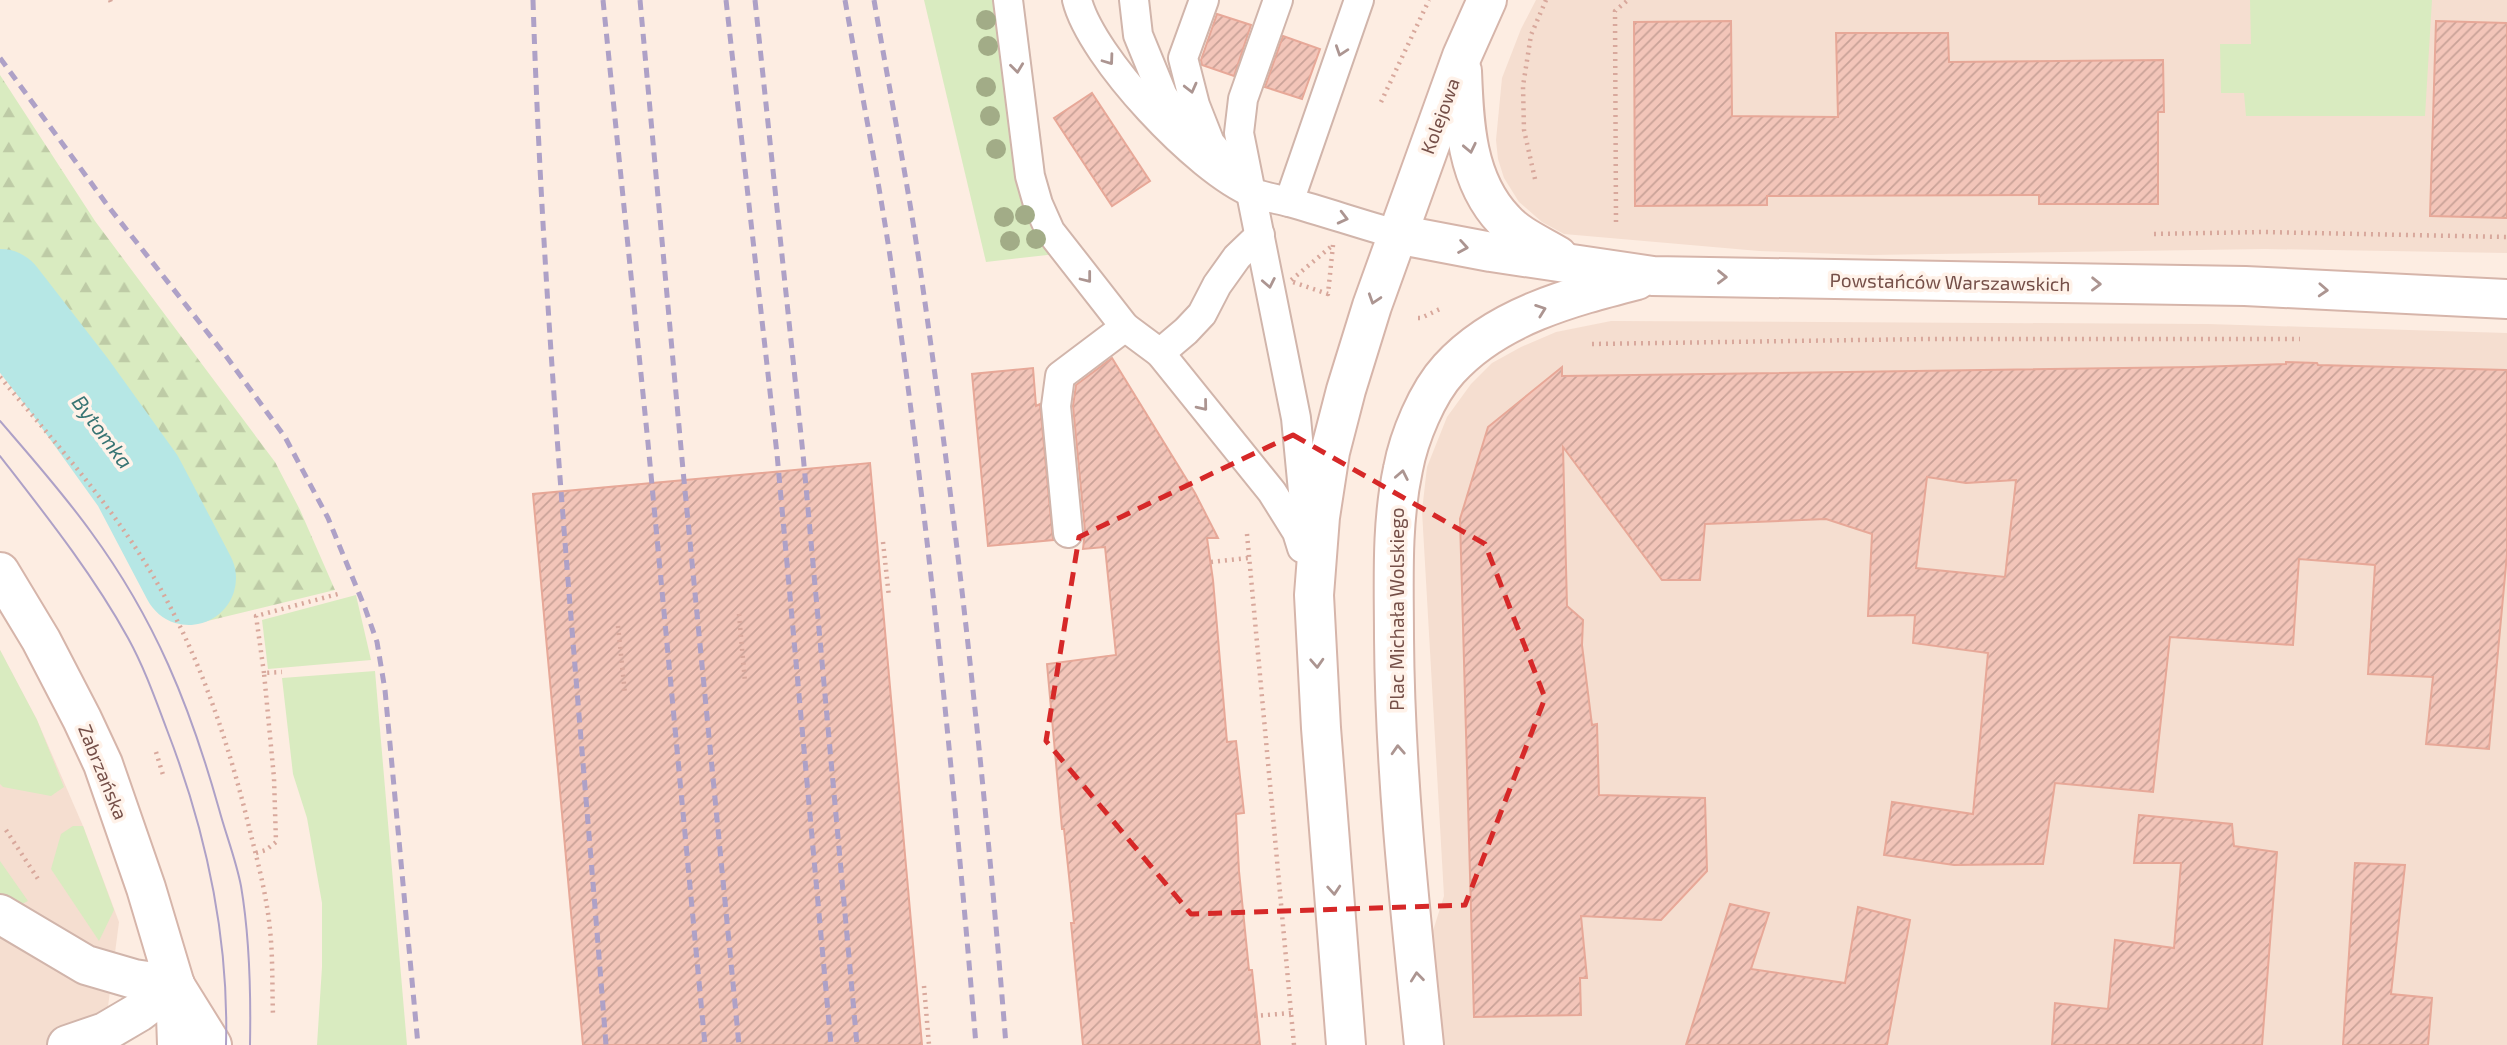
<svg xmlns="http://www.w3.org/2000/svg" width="2507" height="1045" viewBox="0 0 2507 1045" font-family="'Exo 2',sans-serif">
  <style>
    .residential { fill: #f5ded0 }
    .grass { fill: #d9ebc0 }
    .forest { fill: url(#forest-firs) }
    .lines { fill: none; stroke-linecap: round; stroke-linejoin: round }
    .river { stroke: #b6e7e5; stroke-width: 94 }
    .building { fill: url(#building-hatch); stroke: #e7a898; stroke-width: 2; fill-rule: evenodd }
    .service-casing { stroke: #d1b5ab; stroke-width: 32 }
    .minor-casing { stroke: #d1b5ab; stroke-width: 42 }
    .secondary-casing { stroke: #d6b5aa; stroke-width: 42 }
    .path { stroke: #d8a89c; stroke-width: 4.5; stroke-dasharray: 2 5; stroke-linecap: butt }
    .service { stroke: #fff; stroke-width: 28 }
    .minor { stroke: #fff; stroke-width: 38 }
    .secondary { stroke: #fff; stroke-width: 38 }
    .tram { stroke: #aea1c7; stroke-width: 2 }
    .rail { stroke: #aea1c7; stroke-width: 5; stroke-dasharray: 10 7; stroke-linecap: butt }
    .tree { fill: #a2ac87 }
    .oneway { stroke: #ac9591 }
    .marked { fill: none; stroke: #d62828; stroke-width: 5; stroke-dasharray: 14 9; stroke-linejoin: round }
    .labels { text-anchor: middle; stroke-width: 7; stroke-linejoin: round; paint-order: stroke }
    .street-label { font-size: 19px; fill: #754f48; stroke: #fff2e9 }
    .water-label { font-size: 21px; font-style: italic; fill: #387473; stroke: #fff2e9 }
  </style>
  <defs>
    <pattern id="forest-firs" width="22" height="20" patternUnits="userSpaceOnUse" patternTransform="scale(1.75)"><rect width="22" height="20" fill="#d9ebc0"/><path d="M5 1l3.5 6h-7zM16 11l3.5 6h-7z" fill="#becba6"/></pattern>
    <pattern id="building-hatch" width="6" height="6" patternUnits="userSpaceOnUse" patternTransform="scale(1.75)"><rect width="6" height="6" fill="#f3c5b9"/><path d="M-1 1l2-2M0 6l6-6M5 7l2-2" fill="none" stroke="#c9a298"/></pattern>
  </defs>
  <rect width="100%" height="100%" fill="#fdede2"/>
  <g class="residential">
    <polygon points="1536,0 2507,0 2507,253 2265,249 1870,255 1759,251 1564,234 1542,222 1519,202 1504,178 1498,159 1496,140 1502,78 1521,29"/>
    <polygon points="1611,321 2208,324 2507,333 2507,1045 1442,1045 1430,940 1444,896 1422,511 1427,467 1447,417 1471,384 1492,363 1521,347 1556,332"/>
    <polygon points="0,650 37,720 83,826 119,922 103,1045 0,1045"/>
  </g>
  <g class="grass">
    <polygon points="924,0 1001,0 1056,254 986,262"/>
    <polygon points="2250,0 2432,0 2425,116 2246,116 2244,93 2221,93 2220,44 2251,44"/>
    <polygon points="356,595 371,660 268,669 262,620"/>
    <polygon points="0,650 37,720 64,787 51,796 3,787 0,784"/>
    <polygon points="375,671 407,1045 317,1045 322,967 322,903 307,818 293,774 282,678"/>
    <polygon points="73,826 83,826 114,910 99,941 51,869 61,834"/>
    <polygon points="0,861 28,901 14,908 0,899"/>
  </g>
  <polygon class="forest" points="0,75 95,221 275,462 300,510 335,590 195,624 140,526 0,358"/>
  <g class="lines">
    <polyline class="river" points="0,296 69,385 138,481 189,578"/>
  </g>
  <g class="building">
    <polygon points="1217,14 1251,25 1234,76 1202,65 1201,60"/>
    <polygon points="1731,21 1732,116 1838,117 1836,33 1948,33 1949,62 2163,60 2164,112 2158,112 2158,204 2039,204 2039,195 1767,196 1767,205 1635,206 1634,22"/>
    <polygon points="2436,21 2507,23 2507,218 2430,216"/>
    <polygon points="1283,36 1320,49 1302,99 1265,87"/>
    <polygon points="1092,93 1150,181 1112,206 1054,118"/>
    <polygon points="1112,358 1195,493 1218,538 1207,538 1213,580 1227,742 1236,741 1244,813 1236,814 1239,871 1249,970 1252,970 1260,1045 1083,1045 1071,923 1074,923 1064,829 1062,829 1047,664 1116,655 1105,547 1083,549 1085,531 1073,406 1076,385"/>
    <path d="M2286,362L2317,363L2318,365L2507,370V554L2489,749L2426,744L2433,677L2368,674L2375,565L2299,559L2293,645L2170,637L2153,792L2055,783L2043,864L1954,865L1884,855L1892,802L1973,814L1988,653L1913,643L1915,615L1868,616L1872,534L1826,519L1705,524L1700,580H1662L1563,447L1567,606L1583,620L1582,645L1592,725L1597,724L1599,795L1705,798L1707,871L1661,920L1581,916L1587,978H1580L1581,1015L1474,1017L1460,519L1488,427L1562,367V376L2197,367L2286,364ZM1927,477L1966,483L2016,480L2005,577L1916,568Z"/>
    <polygon points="1033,368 1036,406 1040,404 1053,540 988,546 972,374"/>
    <polygon points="870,463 922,1045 583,1045 533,494"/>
    <polygon points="2139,815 2232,824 2234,846 2277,852 2262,1045 2052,1045 2055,1003 2108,1009 2115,940 2174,948 2181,863 2134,863"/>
    <polygon points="2355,863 2405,865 2391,994 2432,998 2428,1045 2343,1045"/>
    <polygon points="1730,904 1769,913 1751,969 1845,983 1858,907 1910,920 1887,1045 1686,1045"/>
  </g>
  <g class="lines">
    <g class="service-casing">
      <g id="service">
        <polyline points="1008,0 1030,176 1038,204 1050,231 1125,327"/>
        <path d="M1077,0C1091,57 1198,171 1253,193C1264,197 1277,199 1289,202C1325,212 1360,224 1396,234"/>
        <polyline points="1134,0 1138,35 1163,96 1183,124"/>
        <polyline points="1204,0 1183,58 1195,105 1210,143 1232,169"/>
        <polyline points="1278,0 1243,99 1239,133 1296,418 1307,533"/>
        <polyline points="1289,202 1359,0"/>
        <polyline points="1160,353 1272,492 1297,532 1302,548"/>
        <polyline points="1068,533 1056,406 1060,376 1125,327 1160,353 1186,331 1202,314 1217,285 1237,257 1260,235"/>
      </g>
    </g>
    <g class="minor-casing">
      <g id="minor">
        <polyline points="0,914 86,965 134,979 175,985"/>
        <polyline points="67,1045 105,1032 139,1012 175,985"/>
      </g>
    </g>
    <g class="secondary-casing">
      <g id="secondary">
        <path d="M1462,71C1464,123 1466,180 1504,220C1518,236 1540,245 1558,256"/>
        <polyline points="1396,234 1491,252 1653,276 2245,286 2507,299"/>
        <polyline points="0,572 41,640 82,719 103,764 146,888 175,985 177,1045"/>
        <polyline points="176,987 212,1045"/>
        <polyline points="1346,1045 1321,728 1314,595 1320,517 1330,452 1346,390 1372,306 1462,56 1487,0"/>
        <path d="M1424,1045C1410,910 1395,774 1394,638C1394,582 1391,525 1403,469C1409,437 1427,393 1449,369C1497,316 1571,297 1637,280"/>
      </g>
    </g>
    <g class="path">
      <polyline points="110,0 112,5"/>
      <polyline points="1381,102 1429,0"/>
      <polyline points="1535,179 1524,130 1523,86 1531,35 1546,0"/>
      <polyline points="1616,222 1615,11 1628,0"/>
      <polyline points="2154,234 2263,232 2507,237"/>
      <polygon points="1333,245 1328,294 1290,281"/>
      <polyline points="1418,318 1421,318 1442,308"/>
      <polyline points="1592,344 1925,339 2300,339"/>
      <path d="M0,377C50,437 103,495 144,561C196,644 227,736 250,831C258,863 267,897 270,930C273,958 272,986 273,1015"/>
      <polyline points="1247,534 1294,1045"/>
      <polyline points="883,542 889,597"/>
      <polyline points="1211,562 1248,558"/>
      <polyline points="739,614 745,682"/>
      <polyline points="618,626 625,694"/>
      <polyline points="264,673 256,616 338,594"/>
      <polyline points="156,752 164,778"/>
      <polyline points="6,830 38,879"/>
      <polyline points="256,853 266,850 276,842 274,778 264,673 282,672"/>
      <polyline points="924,986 929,1045"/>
      <polyline points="1254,1016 1291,1013"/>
    </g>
    <use href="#service" class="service"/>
    <use href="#minor" class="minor"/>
    <use href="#secondary" class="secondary"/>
    <g class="tram">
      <path d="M0,421C31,457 63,493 91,532C155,619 190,706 219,809C226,835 236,860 241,886C250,939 251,992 250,1045"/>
      <path d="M0,456C45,514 92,573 128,638C144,667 155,698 167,730C206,831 229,936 226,1045"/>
    </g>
    <g class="rail">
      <path d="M533,0C544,349 579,697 606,1045"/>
      <polyline points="603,0 648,443 705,1045"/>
      <polyline points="640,0 683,470 739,1045"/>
      <polyline points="726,0 777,454 831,1045"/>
      <polyline points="755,0 803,454 857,1045"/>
      <path d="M845,0C860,85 877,170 890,256C928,518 954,781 976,1045"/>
      <path d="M874,0C889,87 906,174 919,261C957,521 985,783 1006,1045"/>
      <polyline points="0,58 108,206 226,356 285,437 328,518 365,608 377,642 385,690 418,1045"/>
    </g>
  </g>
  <g class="tree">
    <circle cx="986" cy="20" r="10"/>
    <circle cx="988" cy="46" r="10"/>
    <circle cx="986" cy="87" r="10"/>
    <circle cx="990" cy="116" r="10"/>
    <circle cx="996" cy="149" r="10"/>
    <circle cx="1025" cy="215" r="10"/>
    <circle cx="1004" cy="217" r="10"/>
    <circle cx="1036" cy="239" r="10"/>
    <circle cx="1010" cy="241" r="10"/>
  </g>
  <defs><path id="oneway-chevron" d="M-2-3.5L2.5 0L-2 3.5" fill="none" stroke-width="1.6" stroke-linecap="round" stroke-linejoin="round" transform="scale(1.75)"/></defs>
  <g class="oneway">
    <use href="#oneway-chevron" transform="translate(1341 51) rotate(109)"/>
    <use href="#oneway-chevron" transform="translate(1109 60) rotate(54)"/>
    <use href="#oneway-chevron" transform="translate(1017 68) rotate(83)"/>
    <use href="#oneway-chevron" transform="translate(1191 88) rotate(76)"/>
    <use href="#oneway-chevron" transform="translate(1470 148) rotate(78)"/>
    <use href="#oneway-chevron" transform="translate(1343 218) rotate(14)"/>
    <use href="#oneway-chevron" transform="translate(1463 247) rotate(10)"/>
    <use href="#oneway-chevron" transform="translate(1722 277) rotate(1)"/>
    <use href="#oneway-chevron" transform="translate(1087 278) rotate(52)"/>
    <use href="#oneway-chevron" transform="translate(1269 283) rotate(79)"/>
    <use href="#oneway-chevron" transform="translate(2096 284) rotate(1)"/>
    <use href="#oneway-chevron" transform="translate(2323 290) rotate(3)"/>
    <use href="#oneway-chevron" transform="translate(1374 299) rotate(108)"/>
    <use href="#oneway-chevron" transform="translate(1541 310) rotate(-20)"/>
    <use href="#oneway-chevron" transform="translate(1203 406) rotate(51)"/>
    <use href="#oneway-chevron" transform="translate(1402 475) rotate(-79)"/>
    <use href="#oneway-chevron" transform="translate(1317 663) rotate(87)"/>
    <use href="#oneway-chevron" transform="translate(1398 750) rotate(-93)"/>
    <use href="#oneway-chevron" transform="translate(1334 890) rotate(86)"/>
    <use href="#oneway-chevron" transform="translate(1417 977) rotate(-96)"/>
  </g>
  <path class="marked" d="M1293,435L1485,544L1545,698L1465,905L1191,914L1046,741L1079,537Z"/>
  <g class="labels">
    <g class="street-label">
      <text transform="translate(1440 116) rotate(-70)" y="7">Kolejowa</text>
      <text transform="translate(1950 282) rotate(1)" y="7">Powstańców Warszawskich</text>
      <text transform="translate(1397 609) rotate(-90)" y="7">Plac Michała Wolskiego</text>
      <text transform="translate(103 772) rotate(68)" y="7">Zabrzańska</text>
    </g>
    <g class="water-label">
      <text transform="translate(102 432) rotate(53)" y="7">Bytomka</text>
    </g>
  </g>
</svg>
